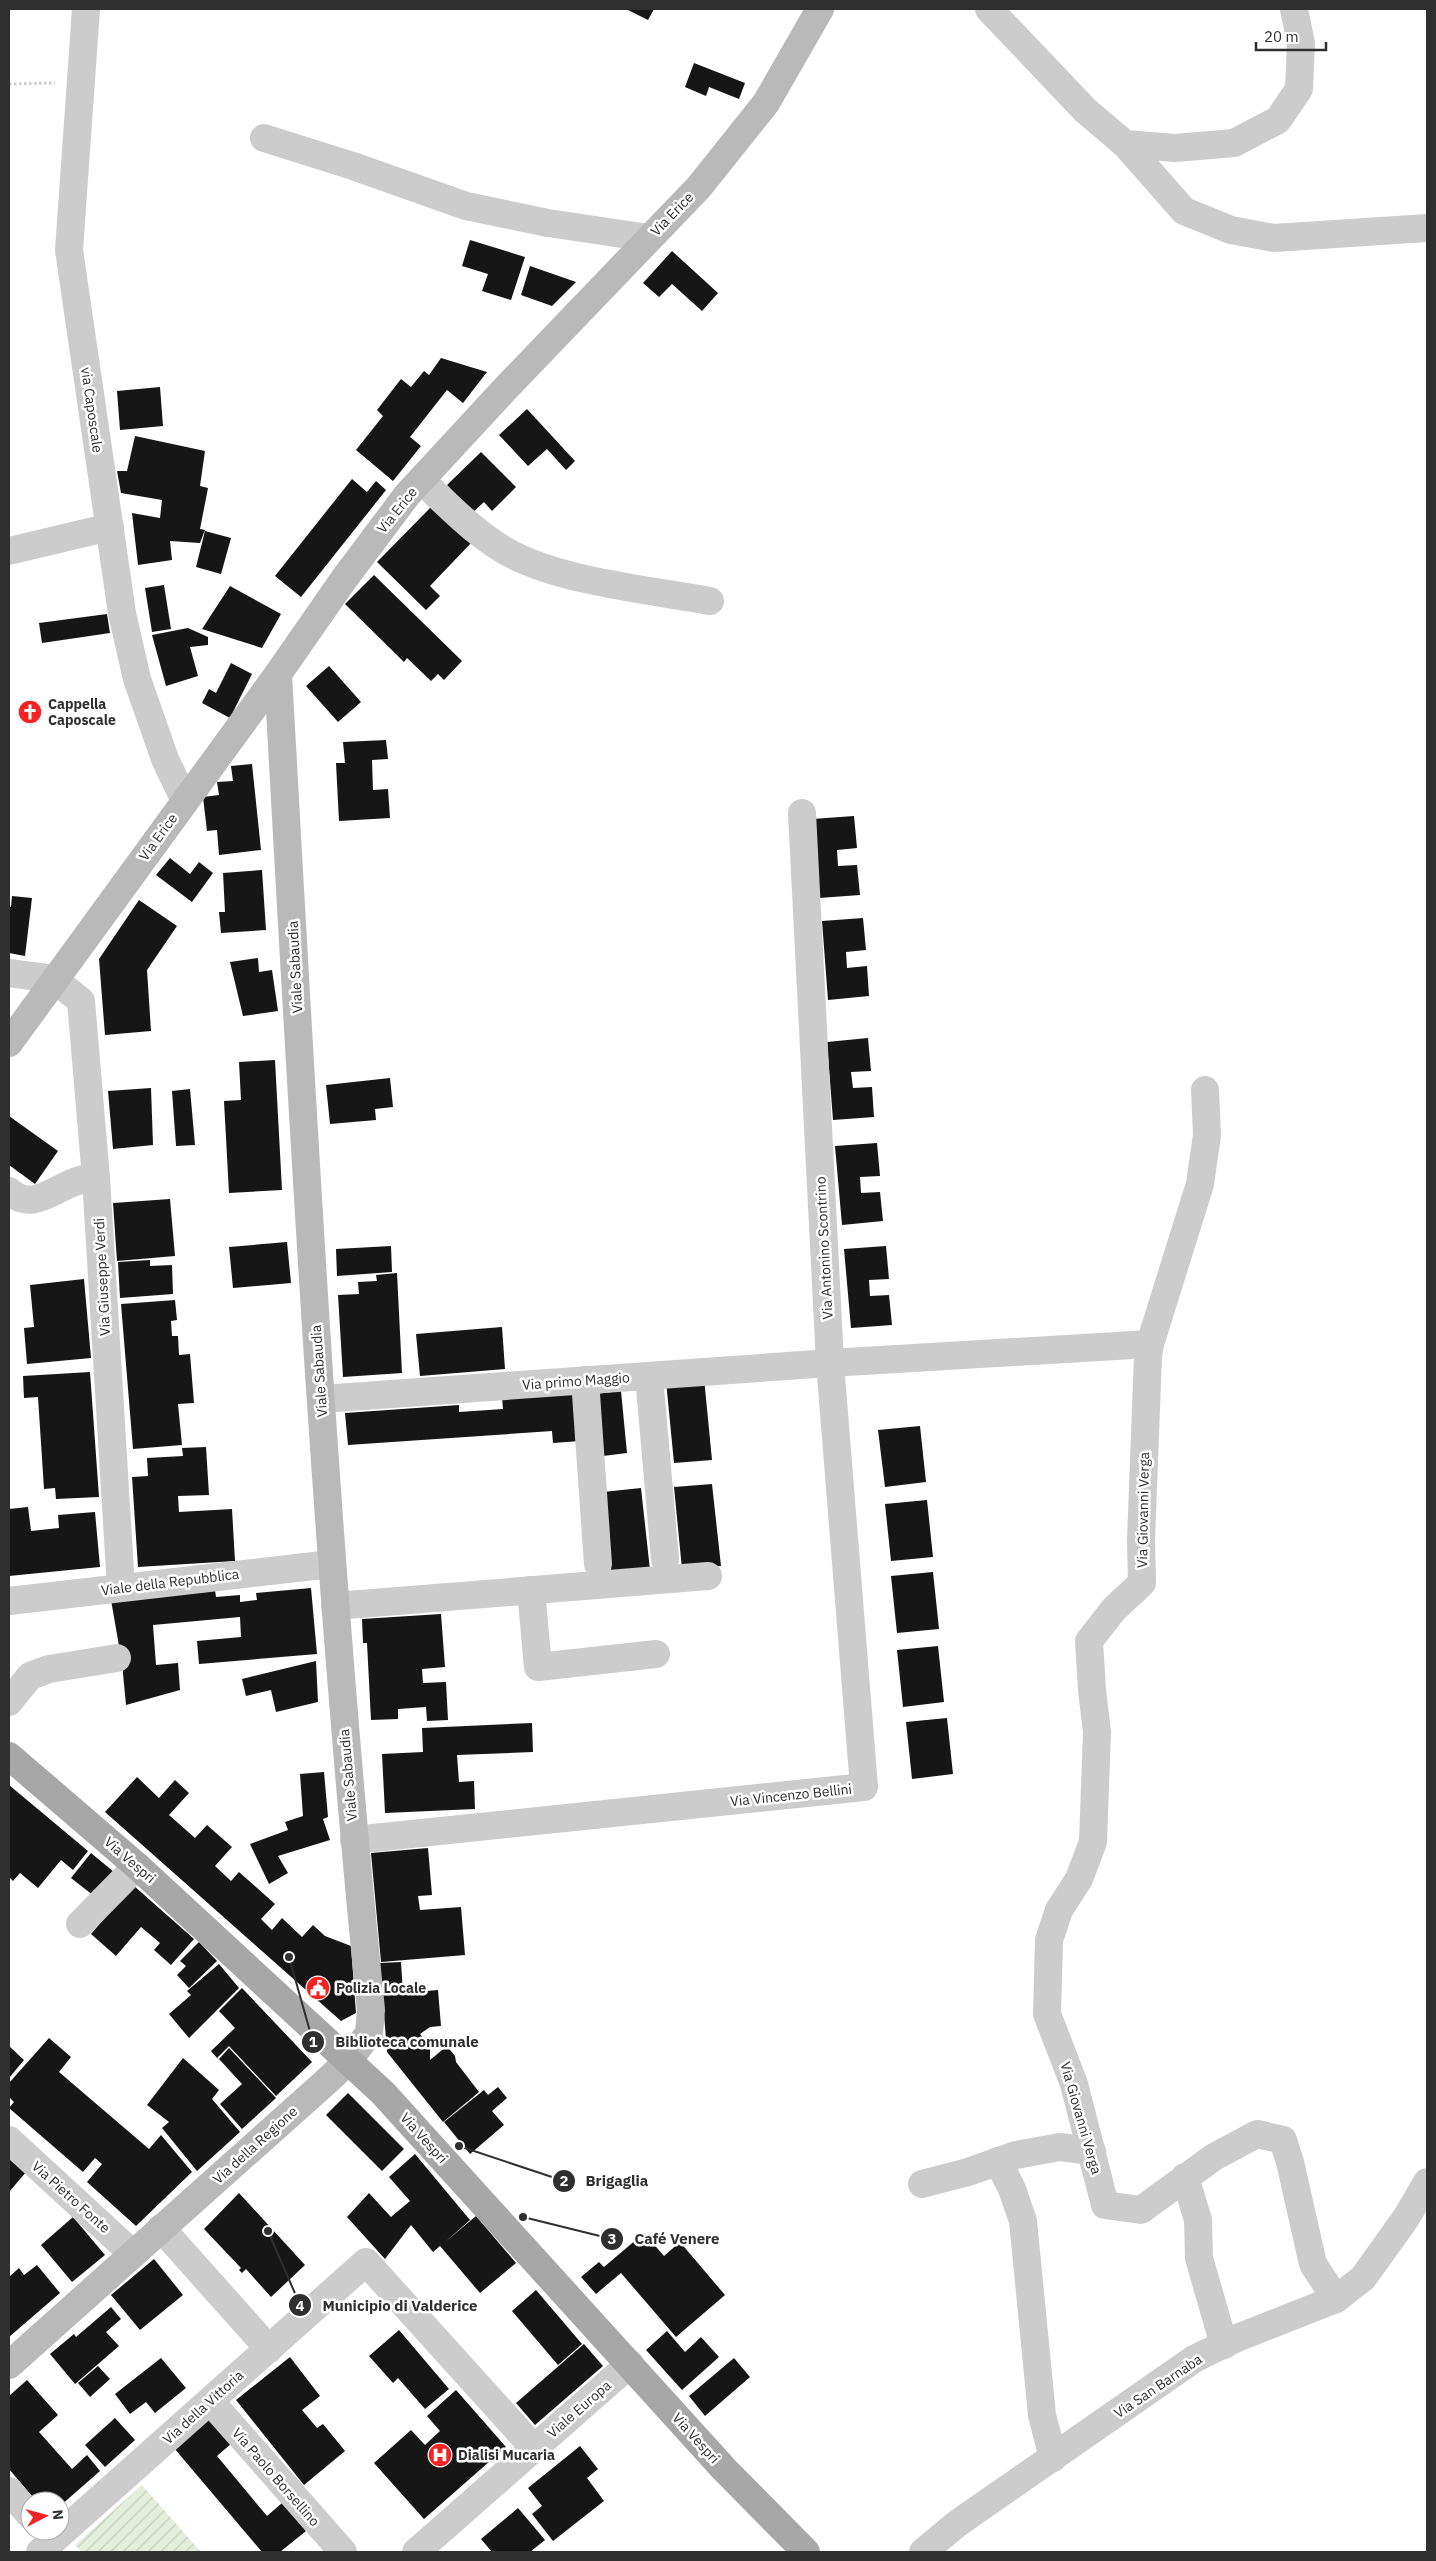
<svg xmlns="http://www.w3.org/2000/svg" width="1436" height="2561" viewBox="0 0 1436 2561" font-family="'IBM Plex Sans',sans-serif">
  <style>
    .garden { fill: url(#garden-furrows) }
    .building { fill: #161616 }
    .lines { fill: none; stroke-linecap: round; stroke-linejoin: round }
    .path { stroke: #ccc; stroke-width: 3; stroke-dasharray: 2.5 2.5; stroke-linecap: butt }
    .street { stroke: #ccc; stroke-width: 28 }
    .secondary { stroke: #b9b9b9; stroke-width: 28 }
    .primary { stroke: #a7a7a7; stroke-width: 28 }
    .labels { text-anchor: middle; stroke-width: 5; stroke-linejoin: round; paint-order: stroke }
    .street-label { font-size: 14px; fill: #2f2f2f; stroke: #fff }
    .poi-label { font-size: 14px; font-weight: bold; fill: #2f2f2f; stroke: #fff; text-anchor: start }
    .leader { fill: none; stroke: #2f2f2f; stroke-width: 2 }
    .callout-dot { fill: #2f2f2f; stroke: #fff; stroke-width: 2 }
    .mark-label { font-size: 15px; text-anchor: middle; font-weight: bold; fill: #fff }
    .callout-label { font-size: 15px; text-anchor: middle; font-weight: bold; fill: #2f2f2f; stroke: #fff; stroke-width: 5; stroke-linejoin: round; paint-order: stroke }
  </style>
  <defs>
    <pattern id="garden-furrows" width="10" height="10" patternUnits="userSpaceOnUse" patternTransform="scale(1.25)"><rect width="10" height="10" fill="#e4eedc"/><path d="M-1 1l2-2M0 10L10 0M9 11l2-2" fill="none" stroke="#c4ccbd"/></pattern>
  </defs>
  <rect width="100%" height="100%" fill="#fff"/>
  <polygon class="garden" points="142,2485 201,2552 82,2552 75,2545"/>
  <g class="building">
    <polygon points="626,9 654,9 648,20"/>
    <polygon points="694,63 745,83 739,99 709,87 706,96 685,87"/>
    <polygon points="470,240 525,257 511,300 482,291 488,274 462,266"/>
    <polygon points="672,251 718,293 702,311 672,284 659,297 643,283"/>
    <polygon points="530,266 576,282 552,306 521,295"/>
    <polygon points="441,358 487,372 463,403 447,390 410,437 421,446 393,481 356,450 383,416 377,410 401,379 411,387 424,371 429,375"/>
    <polygon points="160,387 163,426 120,430 117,391"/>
    <polygon points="527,409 575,461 566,470 547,449 528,466 499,435"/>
    <polygon points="135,436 205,451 200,486 208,488 200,529 205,530 200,543 170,541 172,560 138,565 132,513 160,518 162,500 121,493 117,471 127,471"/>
    <polygon points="481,452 516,487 492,511 484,502 473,512 447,485"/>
    <polygon points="352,479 367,492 376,481 386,490 301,597 275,576"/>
    <polygon points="434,504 472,542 430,586 440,596 426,610 377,562"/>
    <polygon points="205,531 231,538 221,574 196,567"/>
    <polygon points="374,575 462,661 444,680 438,674 431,681 407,658 404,662 345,604"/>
    <polygon points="164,585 171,629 152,632 145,588"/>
    <polygon points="230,586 281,614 262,648 202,629"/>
    <polygon points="107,614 110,633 42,643 39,623"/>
    <polygon points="188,628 208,637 208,645 190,647 198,676 166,686 152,635"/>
    <polygon points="231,663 252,674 230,718 202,703 209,689 216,693"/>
    <polygon points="329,666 361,702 338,722 306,686"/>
    <polygon points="386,740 388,759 372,760 373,790 388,789 390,818 339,821 336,763 345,763 343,742"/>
    <polygon points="252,764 261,850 219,855 217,830 207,831 203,797 219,795 217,782 233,781 231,766"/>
    <polygon points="854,816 857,848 837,850 838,866 857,865 860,895 819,898 812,819"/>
    <polygon points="170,858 190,874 199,862 213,873 192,902 156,875"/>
    <polygon points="262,870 266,930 221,933 219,912 225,912 223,873"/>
    <polygon points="12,896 32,898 25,956 9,953 9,907 11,907"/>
    <polygon points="139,900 177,926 147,970 151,1031 105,1035 99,959"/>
    <polygon points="863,918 866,950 846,952 847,968 867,966 869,996 828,1000 822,921"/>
    <polygon points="258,958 259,972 272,970 278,1011 243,1016 230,962"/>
    <polygon points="868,1038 871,1071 851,1072 853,1088 872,1087 874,1117 833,1120 827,1042"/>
    <polygon points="275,1060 282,1190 229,1193 224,1101 241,1100 239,1062"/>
    <polygon points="390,1078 393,1107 375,1109 376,1120 330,1124 326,1085"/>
    <polygon points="151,1088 153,1145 113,1149 108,1091"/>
    <polygon points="190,1089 195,1145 176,1146 172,1091"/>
    <polygon points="9,1116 58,1151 35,1184 9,1165"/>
    <polygon points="877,1143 880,1176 860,1177 861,1193 880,1192 883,1221 842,1225 835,1146"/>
    <polygon points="170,1199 175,1256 117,1261 113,1203"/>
    <polygon points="287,1242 291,1283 233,1288 229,1247"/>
    <polygon points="391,1246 392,1272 337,1276 336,1249"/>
    <polygon points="886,1246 889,1279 869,1280 870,1296 889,1295 892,1325 851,1328 844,1249"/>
    <polygon points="150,1260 150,1266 172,1265 173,1294 120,1298 118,1262"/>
    <polygon points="397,1273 402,1373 343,1377 338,1295 359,1294 358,1282 377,1281 376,1275"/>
    <polygon points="84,1279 91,1358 27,1364 24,1328 34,1327 30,1285"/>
    <polygon points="175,1300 177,1320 171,1321 172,1336 178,1336 179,1355 190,1354 194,1403 178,1404 182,1445 133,1449 121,1304"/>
    <polygon points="502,1327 505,1369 420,1376 416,1334"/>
    <polygon points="90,1372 99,1497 56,1499 55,1488 44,1489 38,1397 24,1398 23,1376"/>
    <polygon points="704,1378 712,1460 674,1463 666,1381"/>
    <polygon points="621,1391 627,1453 603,1456 596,1394"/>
    <polygon points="577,1392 580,1441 553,1443 552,1431 348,1445 345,1413 459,1405 459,1412 503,1409 502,1397"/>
    <polygon points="920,1426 926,1482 885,1487 878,1430"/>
    <polygon points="206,1447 209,1495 178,1496 179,1512 232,1509 235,1561 138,1567 132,1477 148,1476 147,1458 183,1456 182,1448"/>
    <polygon points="712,1484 721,1566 682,1569 674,1487"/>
    <polygon points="641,1488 650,1570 611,1574 603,1492"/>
    <polygon points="927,1500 933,1557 891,1561 885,1504"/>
    <polygon points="28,1507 31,1531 59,1528 58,1515 95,1512 100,1567 9,1576 9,1509"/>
    <polygon points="933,1572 939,1629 897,1633 891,1576"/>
    <polygon points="311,1588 317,1654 199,1664 197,1641 241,1637 240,1617 153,1625 156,1665 178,1663 180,1690 126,1705 122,1663 111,1600 215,1590 216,1597 240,1595 240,1602 257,1600 256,1593"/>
    <polygon points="441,1614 445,1667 422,1669 423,1683 446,1682 448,1720 427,1721 426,1707 398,1709 398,1719 371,1720 367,1643 363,1643 362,1619"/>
    <polygon points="938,1646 944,1702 903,1707 897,1650"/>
    <polygon points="316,1661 318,1702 276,1712 271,1690 246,1696 242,1679"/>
    <polygon points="947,1718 953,1774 912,1779 906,1722"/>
    <polygon points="532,1723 533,1752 457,1755 459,1782 474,1781 475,1809 385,1813 382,1754 423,1752 422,1728"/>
    <polygon points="324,1772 328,1817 323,1819 330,1840 278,1856 288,1873 269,1884 250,1844 288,1830 285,1822 303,1816 300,1774"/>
    <polygon points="137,1777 159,1798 175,1780 189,1793 169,1815 195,1838 207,1825 232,1847 215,1866 231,1881 239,1872 275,1904 261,1919 272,1930 282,1918 302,1937 313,1925 325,1936 351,1946 356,2013 341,2021 105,1812"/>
    <polygon points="9,1785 88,1851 73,1870 61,1860 38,1888 20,1873 13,1881 9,1877"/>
    <polygon points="428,1848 432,1895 418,1896 420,1910 461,1907 465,1955 381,1962 371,1853"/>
    <polygon points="91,1853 114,1872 94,1896 71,1878"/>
    <polygon points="133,1885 194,1939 171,1965 154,1950 160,1943 141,1927 116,1956 91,1934"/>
    <polygon points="199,1942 217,1961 189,1988 177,1975 186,1966 180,1961"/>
    <polygon points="401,1962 403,1993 438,1990 441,2026 430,2027 420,2034 430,2046 430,2060 447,2046 455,2056 456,2062 479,2092 443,2122 387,2052 380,1963"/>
    <polygon points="219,1964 239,1988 189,2038 169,2014 191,1995 187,1991"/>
    <polygon points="242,1988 312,2062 276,2096 229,2046 217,2058 211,2051 235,2028 219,2011"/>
    <polygon points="49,2038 71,2057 59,2072 149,2149 161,2135 192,2172 136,2226 87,2182 102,2164 95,2158 83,2172 9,2108 14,2102 9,2097 9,2083"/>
    <polygon points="9,2046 24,2060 9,2078"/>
    <polygon points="229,2048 276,2098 242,2129 220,2104 242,2084 219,2059"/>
    <polygon points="183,2058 219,2090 212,2099 240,2132 197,2171 162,2128 169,2122 147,2105"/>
    <polygon points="498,2087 507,2098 492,2111 504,2125 470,2154 444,2122 484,2090 488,2095"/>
    <polygon points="348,2093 404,2149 382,2171 326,2115"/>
    <polygon points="9,2154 27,2171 9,2192"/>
    <polygon points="415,2154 470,2220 444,2243 476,2216 516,2263 480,2293 440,2246 433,2252 411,2225 385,2259 347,2217 369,2193 391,2217 410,2201 389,2177"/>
    <polygon points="239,2193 305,2265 271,2297 246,2269 242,2273 239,2270 241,2268 204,2229"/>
    <polygon points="73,2217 105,2255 72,2282 41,2245"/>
    <polygon points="644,2233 664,2256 680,2242 725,2295 676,2337 621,2273 596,2294 581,2277 599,2262 604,2267"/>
    <polygon points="154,2259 183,2295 140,2330 111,2295"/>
    <polygon points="37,2265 60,2293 9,2337 9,2277 19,2268 24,2275"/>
    <polygon points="536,2290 582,2344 558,2365 512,2311"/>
    <polygon points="111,2307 121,2319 106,2332 119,2346 75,2384 50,2354 74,2334 76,2337"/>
    <polygon points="399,2330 449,2389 425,2409 398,2378 393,2383 369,2356"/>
    <polygon points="667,2331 685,2352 701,2337 719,2357 682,2390 646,2350"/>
    <polygon points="584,2344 603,2366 535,2425 516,2403"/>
    <polygon points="290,2357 320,2396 302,2410 317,2428 323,2424 345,2451 304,2485 236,2400"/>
    <polygon points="161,2358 186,2388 155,2413 146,2402 130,2414 115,2394"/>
    <polygon points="734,2358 750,2377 705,2416 689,2396"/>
    <polygon points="98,2366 110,2379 90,2397 78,2383"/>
    <polygon points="27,2380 58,2415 39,2432 72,2469 87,2455 100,2471 60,2506 60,2501 36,2501 9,2469 9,2396"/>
    <polygon points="456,2390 506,2447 424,2519 374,2463 411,2430 425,2445 440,2431 427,2416"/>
    <polygon points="210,2417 232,2443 217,2456 267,2516 282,2503 306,2531 280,2552 262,2552 174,2448"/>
    <polygon points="115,2418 135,2440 105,2467 85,2445"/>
    <polygon points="580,2446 598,2469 587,2478 604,2501 553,2541 532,2514 542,2506 528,2488"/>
    <polygon points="518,2508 545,2540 530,2552 492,2552 481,2539"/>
  </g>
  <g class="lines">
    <polyline class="path" points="9,84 55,83"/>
    <g class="street">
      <polyline points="86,9 69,250 122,613 137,679 165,759 185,801"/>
      <polyline points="989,9 1085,110 1125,144 1175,148 1234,143 1278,120 1299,89 1301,43 1294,9"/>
      <polyline points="264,138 353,166 466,206 548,223 649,238"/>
      <polyline points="1125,144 1184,211 1231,230 1274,238 1427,228"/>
      <path d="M421,480C450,507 478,537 513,555C566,582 650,590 710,601"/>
      <polyline points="9,551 110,527"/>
      <polyline points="9,973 54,979 81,1001 96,1178 121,1588"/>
      <polyline points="1205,1090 1207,1135 1200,1184 1150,1344 1148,1356 1141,1540 1142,1583 1114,1609 1089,1641 1092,1690 1097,1732 1093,1842 1079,1879 1059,1910 1049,1940 1047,2014 1074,2084 1105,2205 1141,2210 1214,2157 1257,2134 1283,2140 1290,2162 1313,2264 1336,2299"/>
      <path d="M9,1191C33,1213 55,1187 80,1180C85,1179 91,1179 96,1178"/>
      <polyline points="649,1376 665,1559"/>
      <polyline points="585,1380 598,1564"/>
      <polyline points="321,1399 830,1363 1150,1344"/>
      <polyline points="531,1590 538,1667 656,1654"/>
      <polyline points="9,1601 331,1564"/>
      <polyline points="335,1606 708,1576"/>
      <polyline points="9,1702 30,1676 49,1669 117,1658"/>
      <polyline points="354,1840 864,1787 830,1363 802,813"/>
      <polyline points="80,1924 137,1866"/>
      <polyline points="9,2140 133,2254"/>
      <polyline points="998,2161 1012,2189 1023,2221 1042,2415 1053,2458"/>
      <polyline points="1185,2177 1198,2220 1199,2258 1224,2345"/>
      <polyline points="922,2184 968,2172 1016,2155 1060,2147 1092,2151"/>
      <polyline points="161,2228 269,2349"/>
      <polyline points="210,2401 343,2552"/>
      <polyline points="9,2491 30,2515"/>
      <polyline points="40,2552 366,2262 534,2448"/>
      <polyline points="416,2552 630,2364"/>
      <polyline points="923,2552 958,2523 1194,2359 1237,2338 1336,2299 1363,2278 1406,2218 1427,2182"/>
    </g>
    <g class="secondary">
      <polyline points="9,1043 278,674 344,579 407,495 505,389 699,187 766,103 820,9"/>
      <path d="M9,2365L328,2080L349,2060L369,2033L371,2010C326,1566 303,1120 278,674"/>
    </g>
    <polyline class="primary" points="9,1756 137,1866 383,2093 724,2469 806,2552"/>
  </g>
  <defs>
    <g id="church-disc" transform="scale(1.25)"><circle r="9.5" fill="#f52223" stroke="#fff"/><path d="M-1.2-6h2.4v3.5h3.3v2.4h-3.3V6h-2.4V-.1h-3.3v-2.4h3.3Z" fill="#fff"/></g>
    <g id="civic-disc" transform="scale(1.25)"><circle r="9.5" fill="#f52223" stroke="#fff"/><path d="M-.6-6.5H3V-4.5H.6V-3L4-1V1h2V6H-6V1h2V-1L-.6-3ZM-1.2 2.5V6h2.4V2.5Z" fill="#fff"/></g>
    <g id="hospital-disc" transform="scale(1.25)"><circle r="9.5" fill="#f52223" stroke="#fff"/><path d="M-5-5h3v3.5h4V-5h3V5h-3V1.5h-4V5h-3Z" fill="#fff"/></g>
  </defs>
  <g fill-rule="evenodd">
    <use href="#church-disc" x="30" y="712"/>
    <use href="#civic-disc" x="318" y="1988"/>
    <use href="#hospital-disc" x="440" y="2455"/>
  </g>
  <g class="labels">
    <g class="street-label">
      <text transform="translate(672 214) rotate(-46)" y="5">Via Erice</text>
      <text transform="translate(92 410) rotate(82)" y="5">via Caposcale</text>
      <text transform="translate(397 510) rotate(-51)" y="5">Via Erice</text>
      <text transform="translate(158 837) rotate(-54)" y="5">Via Erice</text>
      <text transform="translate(295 967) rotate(-93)" y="5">Viale Sabaudia</text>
      <text transform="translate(824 1248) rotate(-93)" y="5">Via Antonino Scontrino</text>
      <text transform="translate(102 1277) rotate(-93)" y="5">Via Giuseppe Verdi</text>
      <text transform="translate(319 1371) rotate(-94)" y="5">Viale Sabaudia</text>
      <text transform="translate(576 1381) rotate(-4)" y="5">Via primo Maggio</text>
      <text transform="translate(1143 1510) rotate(-89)" y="5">Via Giovanni Verga</text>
      <text transform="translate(170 1582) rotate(-7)" y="5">Viale della Repubblica</text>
      <text transform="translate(348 1775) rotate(-95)" y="5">Viale Sabaudia</text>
      <text transform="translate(791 1795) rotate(-6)" y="5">Via Vincenzo Bellini</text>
      <text transform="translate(130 1860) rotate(41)" y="5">Via Vespri</text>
      <text transform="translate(1081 2118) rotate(74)" y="5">Via Giovanni Verga</text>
      <text transform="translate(424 2138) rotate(48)" y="5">Via Vespri</text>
      <text transform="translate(255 2145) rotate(-42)" y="5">Via della Regione</text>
      <text transform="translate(71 2197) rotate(42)" y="5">Via Pietro Fonte</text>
      <text transform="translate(1158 2386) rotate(-34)" y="5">Via San Barnaba</text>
      <text transform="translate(203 2407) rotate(-42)" y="5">Via della Vittoria</text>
      <text transform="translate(579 2409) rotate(-41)" y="5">Viale Europa</text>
      <text transform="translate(696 2438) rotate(48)" y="5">Via Vespri</text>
      <text transform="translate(276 2477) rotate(49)" y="5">Via Paolo Borsellino</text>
    </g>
    <g class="poi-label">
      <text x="48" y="709">Cappella<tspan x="48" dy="16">Caposcale</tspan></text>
      <text x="336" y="1993">Polizia Locale</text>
      <text x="458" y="2460">Dialisi Mucaria</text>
    </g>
  </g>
  <path class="leader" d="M289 1957L313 2042M459 2146L564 2181M523 2217L612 2239M268 2231L300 2305"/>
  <g class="callout-dot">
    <circle cx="289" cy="1957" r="5"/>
    <circle cx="459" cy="2146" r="5"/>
    <circle cx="523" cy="2217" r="5"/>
    <circle cx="268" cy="2231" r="5"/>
    <circle cx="313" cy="2042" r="12"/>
    <circle cx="564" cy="2181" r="12"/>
    <circle cx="612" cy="2239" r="12"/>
    <circle cx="300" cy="2305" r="12"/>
  </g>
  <g class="mark-label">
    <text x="313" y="2047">1</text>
    <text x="564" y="2186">2</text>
    <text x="612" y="2244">3</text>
    <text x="300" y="2311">4</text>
  </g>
  <g class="callout-label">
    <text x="407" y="2047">Biblioteca comunale</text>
    <text x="617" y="2186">Brigaglia</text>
    <text x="677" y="2244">Café Venere</text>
    <text x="400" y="2311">Municipio di Valderice</text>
  </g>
  <rect width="1436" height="2561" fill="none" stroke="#2f2f2f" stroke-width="20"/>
  <g transform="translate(45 2516) rotate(84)"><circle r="24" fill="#ffffff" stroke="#acacac"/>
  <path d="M0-4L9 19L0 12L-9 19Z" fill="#f52223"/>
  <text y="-8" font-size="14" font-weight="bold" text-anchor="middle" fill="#2f2f2f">N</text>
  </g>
  <path d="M1256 42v8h70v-8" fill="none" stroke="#2f2f2f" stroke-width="2.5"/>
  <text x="1264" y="42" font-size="15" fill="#2f2f2f" stroke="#ffffff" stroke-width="4" paint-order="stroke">20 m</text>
</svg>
